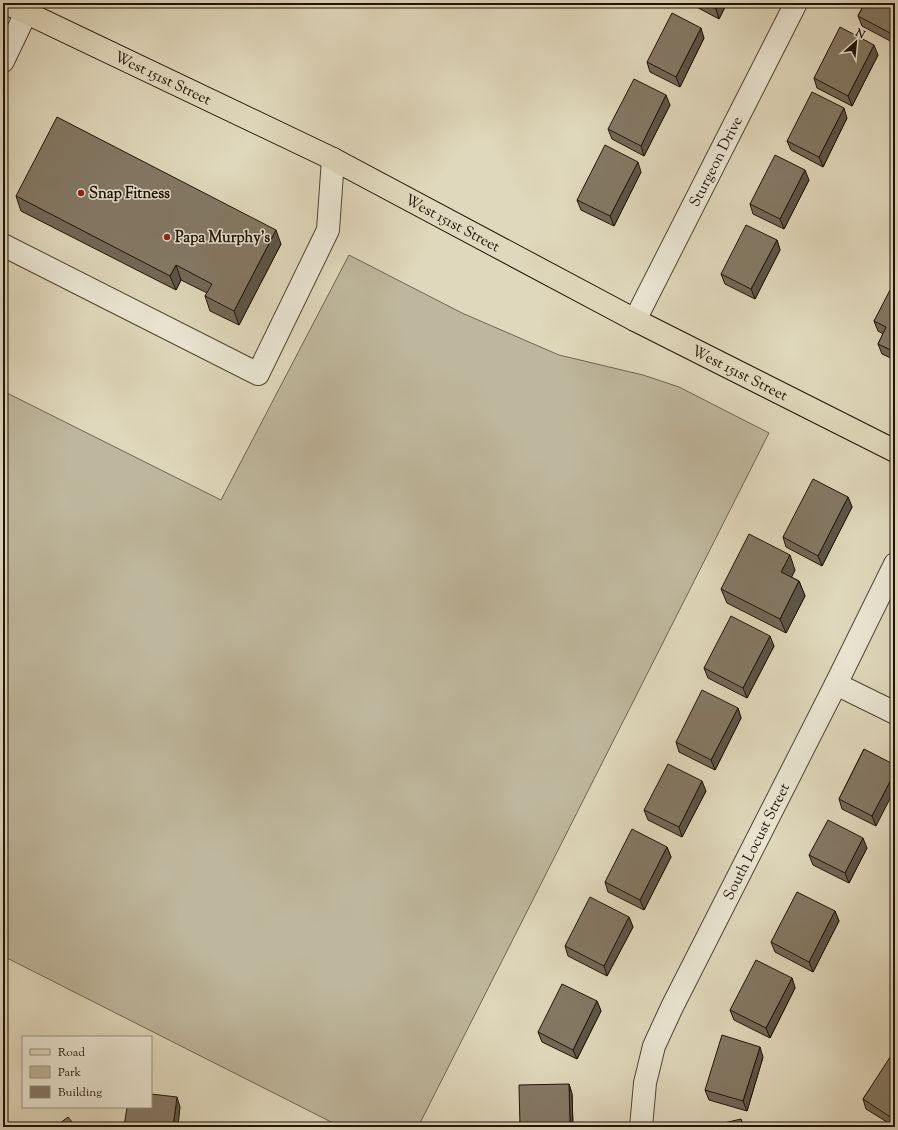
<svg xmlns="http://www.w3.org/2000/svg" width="898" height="1130" viewBox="0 0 898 1130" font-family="'Sorts Mill Goudy',serif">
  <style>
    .green { fill: #bfb79d; stroke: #706552 }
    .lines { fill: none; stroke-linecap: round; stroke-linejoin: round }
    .minor-casing { stroke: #504434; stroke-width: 24 }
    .major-casing { stroke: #201307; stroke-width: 24 }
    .minor { stroke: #ebe6d3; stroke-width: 22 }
    .major { stroke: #e0d8bc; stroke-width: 22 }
    .wall { fill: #726857; stroke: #201307 }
    .shaded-wall { fill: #5c5547; stroke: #201307 }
    .building { fill: #847965; stroke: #201307 }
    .poi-dot { fill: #8f2418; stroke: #ebe6d3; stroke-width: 1.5 }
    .labels { text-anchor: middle; stroke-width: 3; stroke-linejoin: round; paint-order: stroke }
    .street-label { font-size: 15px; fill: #201307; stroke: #ebe6d3 }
    .poi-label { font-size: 15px; font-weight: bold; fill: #201307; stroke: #ebe6d3; text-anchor: start }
  </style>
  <rect width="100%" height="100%" fill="#e0d8bc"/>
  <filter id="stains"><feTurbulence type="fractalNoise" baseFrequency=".005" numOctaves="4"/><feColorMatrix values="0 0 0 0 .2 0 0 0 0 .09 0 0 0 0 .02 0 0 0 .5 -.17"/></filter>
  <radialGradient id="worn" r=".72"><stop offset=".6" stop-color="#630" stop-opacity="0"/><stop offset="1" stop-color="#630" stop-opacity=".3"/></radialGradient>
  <polygon class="green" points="349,255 462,313 559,355 643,375 679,387 769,433 418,1127 341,1127 3,956 3,391 221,500"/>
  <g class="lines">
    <g class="minor-casing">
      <g id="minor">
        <polyline points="3,61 26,13"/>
        <polyline points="3,245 258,374 328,230 333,159"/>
        <path id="s1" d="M635,320L796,3"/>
        <polyline points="836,684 895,713"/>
        <path id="s2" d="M641,1127L645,1083L654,1046L672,1007L836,684L895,564"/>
      </g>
    </g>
    <g class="major-casing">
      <g id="major">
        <path id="s3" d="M6,3L333,159L635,320L895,451"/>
      </g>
    </g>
    <use href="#minor" class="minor"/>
    <use href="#major" class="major"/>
  </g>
  <g class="wall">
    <polygon points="689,3 727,3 719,19"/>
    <polygon points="862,3 895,3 894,43 862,26 858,16 863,6"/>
    <polygon points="704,38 680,87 650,72 647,62"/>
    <polygon points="878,55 852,106 817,88 814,78"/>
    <polygon points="670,105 644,156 612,139 608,129"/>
    <polygon points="847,118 823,167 791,150 787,141"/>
    <polygon points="641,172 614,226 581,210 577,200"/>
    <polygon points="809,180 784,229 753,214 750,204"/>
    <polygon points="16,196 281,244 239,325 210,311 205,296 207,293 181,280 176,290 21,211"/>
    <polygon points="777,240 780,250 755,299 725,284 721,274"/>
    <polygon points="895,292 895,360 882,354 878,344 883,334 878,331 874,321"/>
    <polygon points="848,497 852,507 822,566 786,547 783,537"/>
    <polygon points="795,570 791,577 799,581 805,596 786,633 727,603 721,589"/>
    <polygon points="774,646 747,698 708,678 704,668"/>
    <polygon points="738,708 741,718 715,770 679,752 676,742"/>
    <polygon points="864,749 876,826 842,809 839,799"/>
    <polygon points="706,791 682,837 648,820 644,810"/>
    <polygon points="667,847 671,857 644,910 608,892 605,882"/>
    <polygon points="867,848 849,883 813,865 809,855"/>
    <polygon points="835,911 839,921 813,972 775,952 771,942"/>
    <polygon points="629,917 633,927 607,976 568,956 565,946"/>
    <polygon points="792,978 795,988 770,1038 734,1020 730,1010"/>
    <polygon points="597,1001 601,1011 577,1059 542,1042 538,1032"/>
    <polygon points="895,1052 895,1127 866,1109 863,1099"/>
    <polygon points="763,1057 747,1111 709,1100 705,1090"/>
    <polygon points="569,1084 572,1094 573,1127 520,1127"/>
  </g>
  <g class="shaded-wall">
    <polygon points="719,3 727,3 719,19 716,9"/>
    <polygon points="895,24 895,41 894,43 890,33"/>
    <polygon points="701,28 704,38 680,87 676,77"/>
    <polygon points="874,45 878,55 852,106 848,96"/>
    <polygon points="666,95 670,105 644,156 641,146"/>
    <polygon points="844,108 847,118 823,167 819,157"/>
    <polygon points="638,162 641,172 614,226 610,216"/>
    <polygon points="805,170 809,180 784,229 780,219"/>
    <polygon points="276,230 281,244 239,325 234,311"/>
    <polygon points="777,240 780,250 755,299 751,289"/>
    <polygon points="176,265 181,280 176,290 170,276"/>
    <polygon points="848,497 852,507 822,566 818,556"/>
    <polygon points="790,555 795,570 787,587 781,572"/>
    <polygon points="799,581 805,596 786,633 780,619"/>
    <polygon points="770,636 774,646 747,698 743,688"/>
    <polygon points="738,708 741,718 715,770 711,760"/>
    <polygon points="895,772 895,789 876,826 872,816"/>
    <polygon points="702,781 706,791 682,837 679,827"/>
    <polygon points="863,838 867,848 849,883 845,873"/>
    <polygon points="667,847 671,857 644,910 640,900"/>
    <polygon points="835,911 839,921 813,972 809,962"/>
    <polygon points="629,917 633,927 607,976 604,966"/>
    <polygon points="792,978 795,988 770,1038 766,1028"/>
    <polygon points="597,1001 601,1011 577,1059 573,1050"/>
    <polygon points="760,1047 763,1057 747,1111 743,1101"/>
    <polygon points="569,1084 572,1094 573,1127 571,1127 570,1123"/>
    <polygon points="177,1097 180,1107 178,1127 173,1127"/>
  </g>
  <g class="building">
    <polygon points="704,3 719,3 716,9"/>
    <polygon points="865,3 895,3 895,24 890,33 858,16"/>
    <polygon points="672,13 701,28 676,77 647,62"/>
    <polygon points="840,27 874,45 848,96 814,78"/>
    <polygon points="634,79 666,95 641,146 608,129"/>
    <polygon points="812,92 844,108 819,157 787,141"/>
    <polygon points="57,117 276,230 234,311 205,296 212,284 176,265 170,276 16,196"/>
    <polygon points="605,145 638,162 610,216 577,200"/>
    <polygon points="775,155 805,170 780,219 750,204"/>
    <polygon points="746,225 777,240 751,289 721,274"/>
    <polygon points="890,290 895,292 895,352 878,344 886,327 874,321"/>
    <polygon points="813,479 848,497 818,556 783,537"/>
    <polygon points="749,534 790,555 781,572 799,581 780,619 721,589"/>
    <polygon points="731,616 770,636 743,688 704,668"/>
    <polygon points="702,690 738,708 711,760 676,742"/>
    <polygon points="864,749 895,765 895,772 872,816 839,799"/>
    <polygon points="668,764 702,781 679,827 644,810"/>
    <polygon points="828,820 863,838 845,873 809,855"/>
    <polygon points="632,829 667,847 640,900 605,882"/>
    <polygon points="797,892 835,911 809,962 771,942"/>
    <polygon points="590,897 629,917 604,966 565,946"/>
    <polygon points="756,960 792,978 766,1028 730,1010"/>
    <polygon points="562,984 597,1001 573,1050 538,1032"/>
    <polygon points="722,1035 760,1047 743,1101 705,1090"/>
    <polygon points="894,1051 895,1052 895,1120 863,1099"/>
    <polygon points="569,1084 570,1123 552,1124 552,1127 520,1127 519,1085"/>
    <polygon points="151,1094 177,1097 173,1127 124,1127 127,1107 151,1107"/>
    <polygon points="68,1117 76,1127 55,1127"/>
    <polygon points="741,1119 744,1127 707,1127"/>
  </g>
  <g class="poi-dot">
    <circle cx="81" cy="193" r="4"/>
    <circle cx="167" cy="237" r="4"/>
  </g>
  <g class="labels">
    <g class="street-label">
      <text dy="5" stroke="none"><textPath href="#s3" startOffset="174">West 151st Street</textPath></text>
      <text dy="5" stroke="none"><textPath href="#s1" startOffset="178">Sturgeon Drive</textPath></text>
      <text dy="5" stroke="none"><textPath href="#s3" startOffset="498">West 151st Street</textPath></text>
      <text dy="5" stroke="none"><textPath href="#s3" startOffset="822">West 151st Street</textPath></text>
      <text dy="5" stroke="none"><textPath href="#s2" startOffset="311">South Locust Street</textPath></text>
    </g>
    <g class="poi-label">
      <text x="89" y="198">Snap Fitness</text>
      <text x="175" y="242">Papa Murphy's</text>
    </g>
  </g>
  <rect width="898" height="1130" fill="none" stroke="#e0d8bc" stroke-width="16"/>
  <rect x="4" y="4" width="890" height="1122" fill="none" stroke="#201307" stroke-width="2"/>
  <rect x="8" y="8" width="882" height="1114" fill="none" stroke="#201307"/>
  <rect x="22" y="1036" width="130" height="72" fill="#ebe6d3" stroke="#9a9281"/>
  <rect x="30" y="1049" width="20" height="6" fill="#e0d8bc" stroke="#9a9281"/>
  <text x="58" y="1056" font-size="12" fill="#201307">Road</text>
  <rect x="30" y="1066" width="20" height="12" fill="#bfb79d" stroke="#9a9281"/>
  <text x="58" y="1076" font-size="12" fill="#201307">Park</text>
  <rect x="30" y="1086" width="20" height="12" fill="#847965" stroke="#9a9281"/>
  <text x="58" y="1096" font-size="12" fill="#201307">Building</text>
  <g transform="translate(856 42) rotate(27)" stroke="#ebe6d3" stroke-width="3" paint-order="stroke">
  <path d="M0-3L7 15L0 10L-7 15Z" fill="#201307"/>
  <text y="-6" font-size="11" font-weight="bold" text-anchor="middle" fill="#201307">N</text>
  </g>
  <rect width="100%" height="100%" filter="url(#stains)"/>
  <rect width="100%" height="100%" fill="url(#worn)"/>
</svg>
